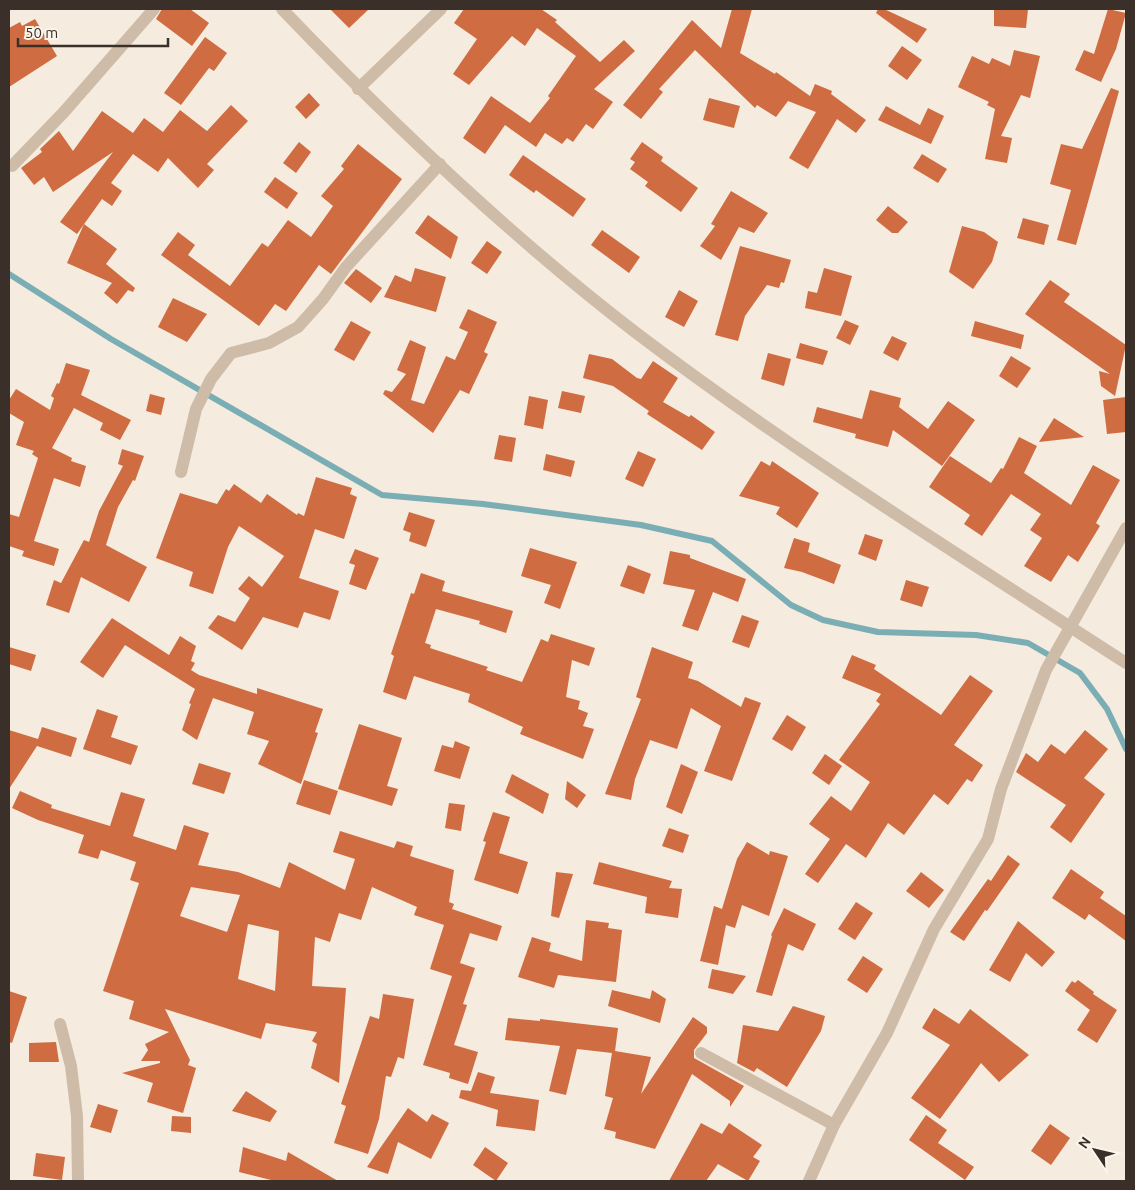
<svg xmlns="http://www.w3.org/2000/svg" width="1135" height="1190" viewBox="0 0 1135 1190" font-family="Ubuntu,sans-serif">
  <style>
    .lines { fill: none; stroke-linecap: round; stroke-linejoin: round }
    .stream { stroke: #7aaeb4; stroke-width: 6 }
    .building { fill: #cf6c41; fill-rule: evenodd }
    .street { stroke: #cebca8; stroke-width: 12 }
  </style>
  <rect width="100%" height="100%" fill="#f5ebde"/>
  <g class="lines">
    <polyline class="stream" points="9,274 111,339 382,495 483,504 641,525 712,541 791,605 823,620 878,632 976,635 1028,643 1080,673 1107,709 1126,749"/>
  </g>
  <g class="building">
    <polygon points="162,9 190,9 209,23 192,46 156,19"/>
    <polygon points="330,9 369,9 349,28"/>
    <polygon points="464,9 541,9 557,20 555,22 600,62 624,40 635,51 594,89 613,102 593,129 586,124 573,142 567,138 562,144 545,133 536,147 505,125 485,154 463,138 491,96 530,123 550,98 548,96 576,56 537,28 525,46 512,36 469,85 453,74 477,39 454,23"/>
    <polygon points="732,9 752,9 740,53 775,74 776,72 810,96 815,84 832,91 831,94 866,120 856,133 837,119 808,169 789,158 816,112 788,101 776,117 757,105 755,108 695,50 659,89 663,92 641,119 623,105 692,20 721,48"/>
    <polygon points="878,9 884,9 927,29 917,43 876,13"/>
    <polygon points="994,9 1028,9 1026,28 994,26"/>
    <polygon points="1108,9 1126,13 1116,49 1101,82 1075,70 1084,50 1094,54"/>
    <polygon points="35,19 57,56 9,87 9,28 20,22 22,26"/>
    <polygon points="205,37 227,53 214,71 209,68 181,105 164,93"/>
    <polygon points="902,46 922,60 907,80 888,66"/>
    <polygon points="1014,50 1040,56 1030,98 1021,95 1001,136 1012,138 1007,163 985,159 995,109 987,105 989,102 958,87 972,56 989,64 992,58 1010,66"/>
    <polygon points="1111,88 1119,91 1076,245 1057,240 1071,190 1050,184 1061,144 1082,149"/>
    <polygon points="309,93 320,105 306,119 295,107"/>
    <polygon points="709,98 740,106 734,128 703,120"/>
    <polygon points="231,105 248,121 207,164 214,170 198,188 168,158 158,172 133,154 111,183 122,191 112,206 102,199 77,234 60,222 113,152 53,192 44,177 34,185 21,168 42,152 40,149 59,131 73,151 102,111 133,133 144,118 163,132 180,110 207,131"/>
    <polygon points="886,106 920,125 928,108 944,116 931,144 878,120"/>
    <polygon points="299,142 311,152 296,173 283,163"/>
    <polygon points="642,142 663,157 661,161 698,188 681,212 645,186 648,182 630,169 635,162 630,159"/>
    <polygon points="358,144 402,179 331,274 319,265 286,311 275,304 259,326 161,255 178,232 195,245 188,255 230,286 262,243 268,247 288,220 311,237 333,206 321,196 344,169 341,166"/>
    <polygon points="922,154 947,169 938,183 913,168"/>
    <polygon points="523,155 586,199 573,217 536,190 534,193 509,175"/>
    <polygon points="275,177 298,193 287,209 264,192"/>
    <polygon points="731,191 768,213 754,233 739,227 721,260 700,246 715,226 711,224"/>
    <polygon points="888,206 908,222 898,233 892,233 876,220"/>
    <polygon points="428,215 458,237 451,259 415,233"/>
    <polygon points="1023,218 1049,225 1044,245 1017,238"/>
    <polygon points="84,224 117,249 106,264 135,288 133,292 128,290 117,304 104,293 112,283 67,263"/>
    <polygon points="962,226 984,232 998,242 992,262 973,289 949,272"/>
    <polygon points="602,230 640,257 629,273 591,245"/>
    <polygon points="487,241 502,252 487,274 471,263"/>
    <polygon points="740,246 791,260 784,283 781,282 779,288 767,285 745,316 738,341 715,335"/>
    <polygon points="415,268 446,277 436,312 384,297 395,275 411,282"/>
    <polygon points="824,268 852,276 841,316 805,308 808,291 817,293"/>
    <polygon points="356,269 382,288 371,303 344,283"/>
    <polygon points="1050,280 1070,294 1064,302 1126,345 1115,396 1101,386 1099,371 1110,374 1025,314"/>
    <polygon points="679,290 698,301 684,327 665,317"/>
    <polygon points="173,298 207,314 187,342 158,327"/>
    <polygon points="468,309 497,322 484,352 488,354 469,394 460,390 433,433 383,394 385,390 392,392 406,374 397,370 410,340 426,347 411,400 424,404 446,356 455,360 468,332 459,328"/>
    <polygon points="845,320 859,326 850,345 836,338"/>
    <polygon points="351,321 371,332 354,361 334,350"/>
    <polygon points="975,321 1024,335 1021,349 971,336"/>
    <polygon points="892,336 907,343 898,361 883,353"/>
    <polygon points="800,343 828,351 823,365 796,358"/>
    <polygon points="768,353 791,359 784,386 761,379"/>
    <polygon points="589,354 612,359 637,378 641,379 653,361 678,378 663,402 689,417 691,415 715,432 702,450 647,414 649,411 613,386 583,378"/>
    <polygon points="1011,356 1031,368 1017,388 999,376"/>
    <polygon points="66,363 90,370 81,395 131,420 120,440 100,430 103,423 74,408 52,448 72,458 71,461 86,466 80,487 54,478 34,541 59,549 54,566 22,556 24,551 9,546 9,514 19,517 38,458 32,454 34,451 16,445 24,422 9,413 9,400 16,389 50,410 54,398 51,396 57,383 59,384"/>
    <polygon points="870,390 901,398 899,407 928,429 948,401 975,420 942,466 893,430 888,447 855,438 856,434 813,422 817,407 862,419"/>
    <polygon points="562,391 585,396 581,413 558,408"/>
    <polygon points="150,394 165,398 161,415 146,411"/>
    <polygon points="529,396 548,400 543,429 524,425"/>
    <polygon points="1126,397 1126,432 1107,434 1103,400"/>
    <polygon points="1054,418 1084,437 1039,442"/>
    <polygon points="499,435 516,438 512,462 494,459"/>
    <polygon points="1019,437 1037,446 1024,473 1071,505 1093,465 1120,480 1096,523 1100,526 1078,562 1068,555 1051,582 1024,566 1042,538 1030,530 1041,514 1011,494 982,536 964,524 970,515 929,487 950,456 991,483 1001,468 1003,469"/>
    <polygon points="122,449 144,456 135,481 133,480 118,507 106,545 147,567 129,602 81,577 69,613 46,605 54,580 61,583 84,540 89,542 99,511 123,466 118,464"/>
    <polygon points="638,451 656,459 643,487 625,479"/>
    <polygon points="546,454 575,461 571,477 543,470"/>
    <polygon points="761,461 770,466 772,461 819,493 797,528 776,514 780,507 739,496"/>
    <polygon points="316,477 352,488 350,494 357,497 344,539 315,529 299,578 339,591 330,620 304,612 298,628 263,617 242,650 208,628 218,615 235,622 250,598 238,589 249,576 262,587 284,556 239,526 228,547 213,594 189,586 193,572 156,558 180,493 217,504 226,489 229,491 234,484 261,503 267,494 297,515 298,513 304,516"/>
    <polygon points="409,512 435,520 426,547 409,541 411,533 403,530"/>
    <polygon points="865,534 883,540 876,561 858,554"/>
    <polygon points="794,538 810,543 808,552 841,565 834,584 802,572 784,568"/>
    <polygon points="530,548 577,562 560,609 544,603 551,585 521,576"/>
    <polygon points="355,549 379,558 366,590 349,584 355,565 349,563"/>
    <polygon points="670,551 690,555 690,558 746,579 738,602 713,592 698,631 682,626 695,590 663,584"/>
    <polygon points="628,565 651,574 644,594 620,586"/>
    <polygon points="421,573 445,581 442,591 513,611 506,633 479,624 480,621 436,609 425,643 431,645 430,648 488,667 486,670 522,682 541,639 548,642 551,634 595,648 589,666 572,660 566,697 580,701 578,709 588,713 583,726 594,729 583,759 520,734 523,727 468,702 470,694 414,676 406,700 383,692 394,656 391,654 411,593 414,594"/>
    <polygon points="906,580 929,587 922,607 900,600"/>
    <polygon points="742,615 759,621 749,648 732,642"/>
    <polygon points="112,618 169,655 180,636 196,646 191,661 195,663 191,670 199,675 257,694 257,688 323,709 315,732 318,733 301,784 258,764 269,741 247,734 254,712 213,698 197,740 182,730 191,704 189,703 195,689 125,645 103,678 80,662"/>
    <polygon points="9,647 36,655 31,671 9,664"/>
    <polygon points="652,647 693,662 688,678 698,681 741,707 745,697 761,703 732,781 704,771 721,726 691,708 677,749 650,740 635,779 631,800 605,794 641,699 636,697"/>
    <polygon points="852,655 876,665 874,669 941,715 970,675 993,691 954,745 983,765 972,782 967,779 948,805 934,794 904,835 888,823 866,858 846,844 818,883 805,874 830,839 809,824 831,796 851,811 870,782 839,760 880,704 876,701 881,694 842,678"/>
    <polygon points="97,709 118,716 111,737 138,746 131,765 83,749"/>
    <polygon points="787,715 806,727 792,751 772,739"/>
    <polygon points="359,724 402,738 387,786 398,789 392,806 338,789"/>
    <polygon points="42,727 77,738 71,757 37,746 9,789 9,730 38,739"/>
    <polygon points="1085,730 1108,749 1084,778 1105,794 1071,843 1050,827 1066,805 1016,772 1026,753 1038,762 1051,744 1065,754"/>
    <polygon points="455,741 470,747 460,779 434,771 442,745 453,748"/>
    <polygon points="825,754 842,766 829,785 812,773"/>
    <polygon points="199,763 231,773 224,794 192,784"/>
    <polygon points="681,764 698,772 682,814 666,807"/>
    <polygon points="512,774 549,794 543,814 505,792"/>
    <polygon points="304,780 338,791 330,815 296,804"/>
    <polygon points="567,781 586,795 577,808 565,799"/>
    <path d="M20,791L52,805L51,808L110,826L121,792L145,799L133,836L176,850L184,825L209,833L198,865L238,872L280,888L289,862L345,890L355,859L333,852L340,831L394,848L397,841L413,846L410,856L454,870L449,902L454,904L452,909L502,926L497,941L470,933L460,963L475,968L463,1004L467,1005L454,1045L478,1052L468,1084L449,1078L450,1073L423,1065L452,976L430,969L444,925L414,915L417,907L372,887L361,920L339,913L330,942L315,937L312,986L346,988L339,1083L311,1068L317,1044L312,1041L317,1032L266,1023L261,1039L165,1009L190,1060L188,1065L196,1068L183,1113L147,1102L153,1083L122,1073L160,1063V1061H141L148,1050L145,1044L169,1032L129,1019L134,1001L103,991L139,883L130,880L136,862L101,850L98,859L78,853L84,835L38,820L12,808ZM191,887L240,895L227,932L180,916ZM248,924L279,931L275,991L238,979Z"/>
    <polygon points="449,803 465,805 461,831 445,828"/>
    <polygon points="493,812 510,817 499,853 528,862 518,894 474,880 486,842 483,841"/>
    <polygon points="669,828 689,835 683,853 662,846"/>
    <polygon points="747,842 769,855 770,851 788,856 769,916 742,905 735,928 726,925 718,965 700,961 714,906 722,909 737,859"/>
    <polygon points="1008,855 1020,864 987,911 985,910 964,941 950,932 988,879 991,881"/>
    <polygon points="599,862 672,881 669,888 682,889 678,918 645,913 647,897 593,884"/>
    <polygon points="1071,869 1104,892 1100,898 1126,916 1126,941 1089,914 1085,920 1052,898"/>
    <polygon points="556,872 573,874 559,918 551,916"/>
    <polygon points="921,872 944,890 929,908 906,891"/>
    <polygon points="856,902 873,913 855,940 838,929"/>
    <polygon points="784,908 816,924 803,951 788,944 772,996 756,992 772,936 771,935"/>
    <polygon points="586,920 609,923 608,928 622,930 616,982 558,975 554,988 518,977 532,937 551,943 549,951 582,961"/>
    <polygon points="1018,921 1055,952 1042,967 1026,953 1010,982 989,970"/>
    <polygon points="863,956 883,969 867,993 847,980"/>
    <polygon points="712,969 746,976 733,994 708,988"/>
    <polygon points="1078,980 1094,992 1093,994 1117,1010 1097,1043 1077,1030 1090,1010 1065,991 1072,981 1075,983"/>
    <polygon points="612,990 650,999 652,990 666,999 660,1023 608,1006"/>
    <polygon points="9,991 27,997 12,1043 9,1042"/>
    <polygon points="383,994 414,999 404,1059 398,1057 391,1077 386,1076 379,1119 368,1154 334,1143 346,1106 341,1104 370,1016 379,1019"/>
    <polygon points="793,1006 825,1016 821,1031 787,1087 757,1068 754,1072 737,1063 743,1025 778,1031"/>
    <polygon points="934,1008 959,1024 970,1009 1029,1055 999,1082 981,1063 940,1119 911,1098 950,1045 922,1028"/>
    <polygon points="693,1017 707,1027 707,1033 694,1050 694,1058 744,1086 730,1107 730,1101 692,1074 655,1149 615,1138 616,1132 604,1129 613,1098 605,1096 612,1053 577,1049 566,1095 549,1091 560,1046 505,1040 508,1018 540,1021 540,1019 618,1028 615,1051 651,1057 641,1094"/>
    <polygon points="56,1042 59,1062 29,1062 29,1043"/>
    <polygon points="478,1072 495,1077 490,1093 539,1100 535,1131 496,1126 498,1110 459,1098 461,1090 471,1091"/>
    <polygon points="246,1091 277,1111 270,1122 232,1111"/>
    <polygon points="98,1104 118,1110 111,1133 90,1127"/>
    <polygon points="408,1108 427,1122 432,1114 449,1123 431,1159 398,1142 388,1174 367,1167"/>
    <polygon points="926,1115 947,1130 938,1143 974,1167 965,1180 909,1140"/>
    <polygon points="172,1116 191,1117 191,1133 171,1131"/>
    <polygon points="701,1123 722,1134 729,1123 762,1145 753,1157 760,1161 748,1181 718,1164 706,1181 669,1181"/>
    <polygon points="1050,1124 1070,1138 1051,1165 1031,1151"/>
    <polygon points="243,1147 286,1161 288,1152 338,1181 275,1181 239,1172"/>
    <polygon points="485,1147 508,1163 496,1181 473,1165"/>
    <polygon points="36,1153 65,1157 62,1180 33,1176"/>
  </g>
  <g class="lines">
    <g class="street">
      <path d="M282,9C392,124 509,235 635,332C793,452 961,556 1126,663"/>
      <polyline points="358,89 441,9"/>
      <polyline points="12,166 64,112 154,9"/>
      <polyline points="181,472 196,409 211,379 231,353 269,343 298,327 323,299 346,267 440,164"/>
      <polyline points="60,1024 71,1066 77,1116 78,1181"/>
      <polyline points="701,1053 834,1125"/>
      <polyline points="809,1181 834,1125 887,1033 934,929 988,839 1001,789 1046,670 1126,528"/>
    </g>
  </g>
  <rect width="1135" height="1190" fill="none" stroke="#3b3029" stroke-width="20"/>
  <g transform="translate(1095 1150) rotate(305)" stroke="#fbf5eb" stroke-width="4" paint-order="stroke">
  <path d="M0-4L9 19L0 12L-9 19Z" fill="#3b3029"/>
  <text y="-8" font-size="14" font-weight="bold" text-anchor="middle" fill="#3b3029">N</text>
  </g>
  <path d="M18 38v8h150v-8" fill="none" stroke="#3b3029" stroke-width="2.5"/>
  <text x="25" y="38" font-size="15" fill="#3b3029" stroke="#fbf5eb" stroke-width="4" paint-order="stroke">50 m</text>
</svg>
